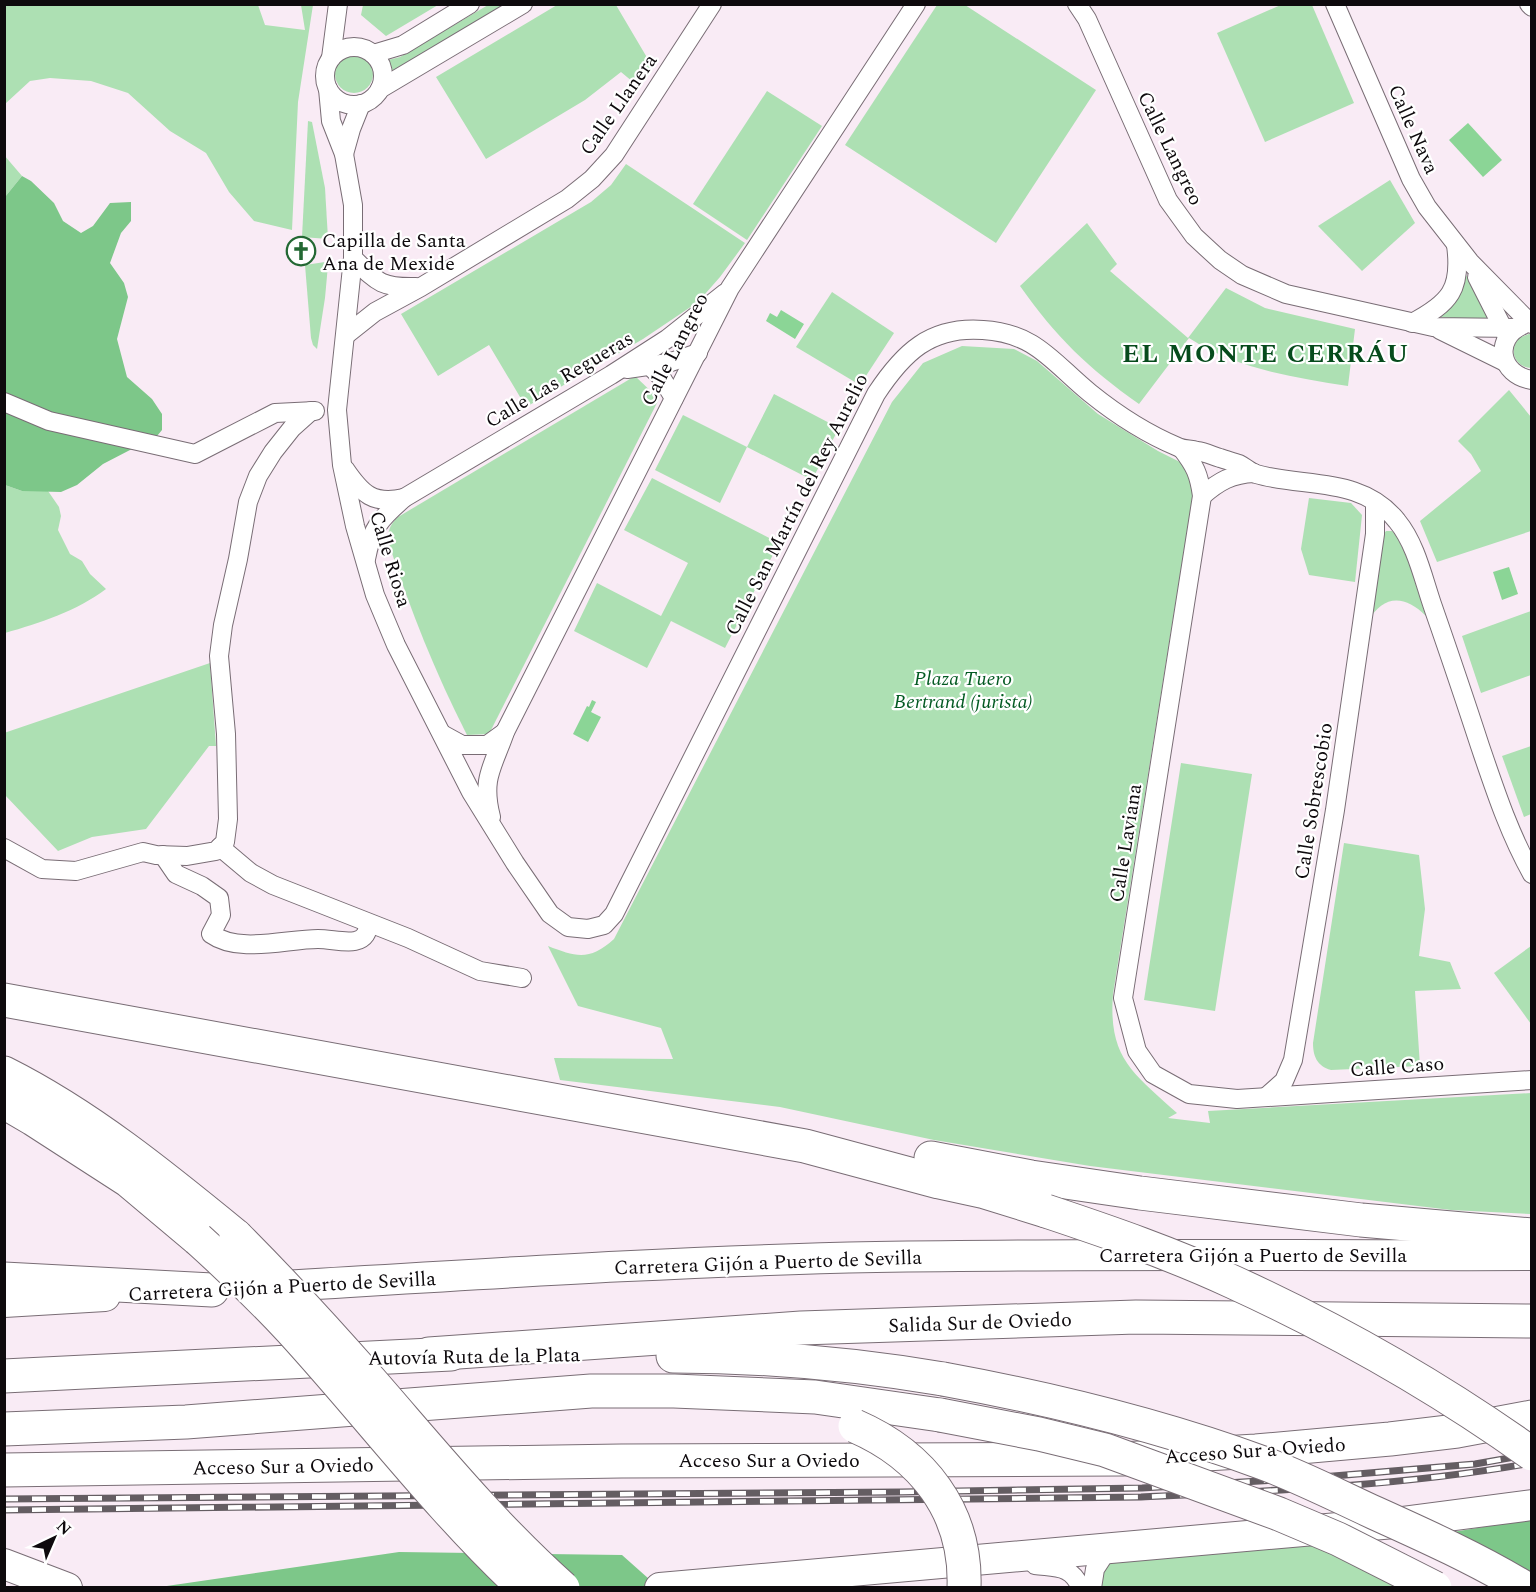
<svg xmlns="http://www.w3.org/2000/svg" width="1536" height="1592" viewBox="0 0 1536 1592" font-family="Spectral,serif">
  <style>
    .green { fill: #ade0b3 }
    .forest { fill: #7dc789 }
    .water { fill: #8bd596 }
    .lines { fill: none; stroke-linecap: round; stroke-linejoin: round }
    .minor-casing { stroke: #796d75; stroke-width: 20 }
    .trunk-casing { stroke: #796d75; stroke-width: 32 }
    .motorway-casing { stroke: #796d75; stroke-width: 35 }
    .minor { stroke: #fff; stroke-width: 18 }
    .trunk { stroke: #fff; stroke-width: 30 }
    .motorway { stroke: #fff; stroke-width: 33 }
    .rail-casing { stroke: #645d62; stroke-width: 7 }
    .rail { stroke: #fff; stroke-width: 4.5; stroke-dasharray: 14; stroke-linecap: butt }
    .motorway-bridge-casing { stroke: #796d75; stroke-width: 35; stroke-linecap: butt }
    .motorway-bridge { stroke: #fff; stroke-width: 33 }
    .labels { text-anchor: middle; stroke-width: 4.5; stroke-linejoin: round; paint-order: stroke }
    .street-label { font-size: 20px; fill: #0e0a0d; stroke: #fff }
    .poi-label { font-size: 20px; fill: #0e0a0d; stroke: #fff; text-anchor: start }
    .park-label { font-size: 20px; font-style: italic; fill: #035a22; stroke: #fff }
    .district-label { font-size: 26px; font-weight: bold; letter-spacing: 1.5px; fill: #064b1c; stroke: #fff }
  </style>
  <rect width="100%" height="100%" fill="#f9ebf5"/>
  <g class="green">
    <polygon points="5,4 258,5 265,25 305,30 301,5 313,5 298,102 292,230 254,221 229,192 206,153 170,131 128,93 91,81 50,78 30,81 5,104"/>
    <polygon points="1283,4 1312,5 1354,103 1265,142 1217,33"/>
    <polygon points="363,5 363,4 438,5 386,36 361,15"/>
    <polygon points="488,5 508,5 391,74 388,60 400,57"/>
    <polygon points="557,5 616,5 652,66 639,87 621,72 585,100 486,159 436,77"/>
    <polygon points="937,5 965,5 1096,90 996,243 845,145"/>
    <circle cx="354" cy="74" r="19"/>
    <polygon points="767,91 822,126 747,240 693,204"/>
    <polygon points="308,121 312,122 325,188 328,239 302,237"/>
    <polygon points="4,155 22,176 5,197 4,197"/>
    <polygon points="626,164 745,243 720,277 698,302 643,339 526,407 489,345 438,376 401,314 591,202 611,185"/>
    <polygon points="1390,180 1415,223 1362,271 1318,226"/>
    <path d="M1087,223L1117,264L1110,271L1188,338L1226,288L1265,308L1355,329L1348,386C1292,377 1237,369 1189,338L1139,404C1088,368 1056,337 1020,286Z"/>
    <polygon points="325,262 328,265 325,298 317,349 313,345 311,338 305,265"/>
    <polygon points="1464,272 1480,296 1492,321 1437,317"/>
    <polygon points="832,292 894,333 860,385 796,347"/>
    <path d="M1531,333V368C1515,367 1508,351 1519,338Z"/>
    <path d="M962,346L1014,349L1037,361L1098,414L1158,451L1184,464L1192,477L1193,493L1113,994C1108,1058 1133,1073 1177,1113L1168,1118L1210,1123L1208,1111L1531,1093V1214L1451,1210L1090,1166L934,1140L780,1107L560,1080L554,1058L673,1059L661,1028L578,1006L548,946C576,957 590,961 614,939L892,402L923,363Z"/>
    <path d="M635,376L659,399L489,734L467,735C435,672 411,612 389,544C387,533 389,525 398,517Z"/>
    <polygon points="1509,390 1531,417 1531,531 1437,562 1420,521 1481,471 1471,454 1458,441"/>
    <polygon points="774,394 839,428 812,480 747,447 720,503 655,470 683,415 747,447"/>
    <polygon points="652,478 779,543 725,648 671,621 647,668 574,631 597,583 661,616 688,563 624,530"/>
    <path d="M5,485L22,491H48L59,507L61,516L58,530L70,554L82,561L90,574L106,589C77,611 40,623 5,633Z"/>
    <polygon points="1309,498 1351,503 1362,515 1355,582 1309,575 1301,549"/>
    <path d="M1386,531H1392C1407,547 1418,594 1426,616C1405,595 1383,594 1368,622L1382,536Z"/>
    <polygon points="1531,611 1531,675 1481,693 1462,636"/>
    <polygon points="210,663 216,746 209,746 146,829 92,837 58,851 5,795 4,733"/>
    <polygon points="1531,746 1531,814 1524,817 1502,756"/>
    <polygon points="1181,763 1252,774 1215,1011 1144,1000"/>
    <path d="M1344,843L1419,855L1425,909L1419,956L1450,962L1461,989L1415,991L1420,1066L1331,1070C1317,1066 1313,1056 1313,1043Z"/>
    <polygon points="1531,946 1531,1024 1494,973"/>
    <path d="M1318,1545L1409,1588H1100C1102,1569 1105,1565 1121,1557Z"/>
  </g>
  <g class="forest">
    <polygon points="22,176 31,181 54,203 63,221 81,233 93,226 110,203 131,202 131,221 121,233 110,263 124,283 128,297 117,339 127,377 152,399 162,414 162,430 157,436 103,464 77,485 61,492 22,491 5,485 5,197"/>
    <polygon points="1531,1519 1531,1573 1453,1532"/>
    <polygon points="399,1552 622,1555 658,1587 153,1588"/>
  </g>
  <g class="water">
    <polygon points="1468,123 1502,160 1483,177 1449,140"/>
    <polygon points="781,310 804,324 795,339 766,321 770,313 777,317"/>
    <polygon points="1509,567 1518,594 1502,600 1493,572"/>
    <polygon points="592,700 596,702 591,712 601,717 588,742 573,734 587,706 589,707"/>
  </g>
  <g class="lines">
    <g class="minor-casing">
      <g id="minor">
        <polyline points="1077,4 1087,19 1168,200 1194,236 1220,260 1242,275 1286,294 1433,327 1516,328"/>
        <polyline points="1335,4 1411,179 1427,207 1470,262 1531,324"/>
        <polyline points="1529,4 1532,7"/>
        <circle cx="354" cy="76" r="29"/>
        <polyline points="373,54 403,45 470,4"/>
        <polyline points="331,58 338,4"/>
        <path d="M328,89L331,121L344,154L353,205V258L337,410L342,465L355,526L375,595L396,645L471,792L515,863L550,914L568,927L588,929L604,925L614,914L876,394C903,353 930,326 983,330C1036,333 1053,363 1090,393C1116,414 1147,434 1178,447C1184,450 1190,449 1197,451C1205,452 1213,456 1220,458C1226,460 1233,462 1239,464C1245,467 1250,472 1256,474C1304,488 1362,476 1397,521C1416,544 1423,578 1433,607C1449,653 1465,700 1480,746C1495,790 1509,833 1532,874"/>
        <polyline points="380,89 523,4"/>
        <polyline points="344,154 351,129 361,104"/>
        <path d="M353,258C377,282 381,288 416,287"/>
        <polyline points="1477,277 1507,336"/>
        <path d="M1412,323C1450,303 1462,289 1456,245"/>
        <path d="M1523,325C1493,338 1499,375 1532,380"/>
        <polyline points="1440,330 1505,362"/>
        <polyline points="346,335 375,312 421,287 567,199 592,179 614,155 712,4"/>
        <polyline points="649,365 661,377 674,398"/>
        <polyline points="627,369 668,363 698,353"/>
        <polyline points="4,402 49,421 195,454 275,413 315,411"/>
        <path d="M1182,449C1195,466 1199,474 1202,496L1123,998L1137,1051L1153,1074L1189,1094L1237,1099L1532,1080"/>
        <path d="M345,469C362,494 373,505 404,498"/>
        <path d="M1202,496C1219,481 1232,474 1254,473"/>
        <path d="M366,559C372,527 380,519 404,498L611,375L667,339L725,293"/>
        <polyline points="442,734 462,745 487,745 505,732"/>
        <path d="M491,817C481,778 493,767 505,732L730,288L916,4"/>
        <polyline points="220,847 251,873 273,885 408,938 480,971 522,978"/>
        <polyline points="4,848 42,869 76,871 143,852 156,855 187,856 216,851 225,842 228,819 226,734 219,656 223,625 238,559 248,502 258,476 273,452 292,428 311,411"/>
        <path d="M163,855L176,874L202,886L219,898L221,915L211,934C239,954 286,939 318,939C330,939 344,943 355,941C365,939 368,932 368,924"/>
        <polyline points="1266,1097 1284,1081 1293,1060 1335,810 1375,534 1375,502"/>
        <path d="M1035,1565C1057,1568 1071,1565 1081,1588"/>
        <polyline points="1092,1588 1095,1569 1108,1549"/>
      </g>
    </g>
    <g class="trunk-casing">
      <g id="trunk">
        <path d="M266,1287C469,1275 673,1261 876,1257C1095,1253 1313,1256 1532,1255"/>
        <polyline points="4,1302 105,1296"/>
        <polyline points="4,1564 67,1588"/>
        <polyline points="660,1588 1394,1523 1532,1505"/>
      </g>
    </g>
    <g class="motorway-casing">
      <g id="motorway">
        <polyline points="4,1000 805,1146 939,1182 985,1192 1046,1211"/>
        <path d="M4,1073C88,1115 164,1177 236,1236"/>
        <polyline points="4,1102 33,1119 129,1181 198,1239"/>
        <polyline points="931,1158 1031,1177 1140,1193 1361,1220 1532,1235"/>
        <polyline points="4,1279 212,1290"/>
        <polyline points="429,1354 801,1328 1136,1317 1532,1321"/>
        <path d="M673,1356C763,1356 854,1364 943,1379"/>
        <polyline points="4,1376 451,1354"/>
        <polyline points="4,1429 186,1422 591,1391 674,1391 815,1397 940,1415"/>
        <polyline points="4,1470 621,1461 1122,1459 1256,1451 1390,1439 1457,1431 1532,1417"/>
      </g>
    </g>
    <use href="#minor" class="minor"/>
    <use href="#trunk" class="trunk"/>
    <use href="#motorway" class="motorway"/>
    <g class="rail-casing">
      <g id="rail">
        <polyline points="4,1499 902,1492 1142,1488 1310,1478 1475,1464 1532,1454"/>
        <path d="M4,1510L1141,1497C1271,1491 1403,1486 1532,1463"/>
      </g>
    </g>
    <use href="#rail" class="rail"/>
    <g class="motorway-bridge-casing">
      <g id="motorway-bridge">
        <path d="M1046,1211C1109,1232 1173,1254 1233,1282C1338,1330 1438,1387 1532,1454"/>
        <path d="M236,1236C282,1282 326,1330 370,1380C432,1451 492,1525 563,1588"/>
        <path d="M198,1239C230,1268 261,1298 290,1329C368,1414 438,1508 524,1588"/>
        <path d="M943,1379C1052,1399 1159,1425 1263,1463C1301,1477 1338,1496 1375,1513C1426,1536 1477,1559 1525,1588"/>
        <polyline points="940,1415 1039,1434 1105,1450 1279,1514 1338,1539 1435,1588"/>
        <path d="M855,1426C922,1455 967,1511 964,1588"/>
      </g>
    </g>
    <use href="#motorway-bridge" class="motorway-bridge"/>
  </g>
  <defs>
    <g id="church-ring" transform="scale(1.5)"><circle r="9.5" fill="#fff" stroke="#236833" stroke-width="1.5"/><path d="M-1.2-6h2.4v3.5h3.3v2.4h-3.3V6h-2.4V-.1h-3.3v-2.4h3.3Z" fill="#236833"/></g>
  </defs>
  <g fill-rule="evenodd">
    <use href="#church-ring" x="301" y="251"/>
  </g>
  <g class="labels">
    <g class="street-label">
      <text transform="translate(618 104) rotate(-55)" y="7">Calle Llanera</text>
      <text transform="translate(1414 129) rotate(66)" y="7">Calle Nava</text>
      <text transform="translate(1171 148) rotate(64)" y="7">Calle Langreo</text>
      <text transform="translate(674 349) rotate(-63)" y="7">Calle Langreo</text>
      <text transform="translate(559 379) rotate(-31)" y="7">Calle Las Regueras</text>
      <text transform="translate(796 504) rotate(-63)" y="7">Calle San Martín del Rey Aurelio</text>
      <text transform="translate(391 559) rotate(73)" y="7">Calle Riosa</text>
      <text transform="translate(1313 801) rotate(-81)" y="7">Calle Sobrescobio</text>
      <text transform="translate(1125 843) rotate(-81)" y="7">Calle Laviana</text>
      <text transform="translate(1397 1066) rotate(-4)" y="7">Calle Caso</text>
      <text x="1253" y="1262">Carretera Gijón a Puerto de Sevilla</text>
      <text transform="translate(768 1262) rotate(-2)" y="7">Carretera Gijón a Puerto de Sevilla</text>
      <text transform="translate(282 1286) rotate(-3)" y="7">Carretera Gijón a Puerto de Sevilla</text>
      <text transform="translate(980 1322) rotate(-2)" y="7">Salida Sur de Oviedo</text>
      <text transform="translate(474 1356) rotate(-1)" y="7">Autovía Ruta de la Plata</text>
      <text transform="translate(1255 1450) rotate(-4)" y="7">Acceso Sur a Oviedo</text>
      <text x="769" y="1467">Acceso Sur a Oviedo</text>
      <text transform="translate(283 1466) rotate(-1)" y="7">Acceso Sur a Oviedo</text>
    </g>
    <g class="poi-label">
      <text x="322" y="247">Capilla de Santa<tspan x="322" dy="23">Ana de Mexide</tspan></text>
    </g>
    <g class="park-label">
      <text x="963" y="685">Plaza Tuero<tspan x="963" dy="23">Bertrand (jurista)</tspan></text>
    </g>
    <g class="district-label">
      <text x="1266" y="362">EL MONTE CERRÁU</text>
    </g>
  </g>
  <rect width="1536" height="1592" fill="none" stroke="#0e0a0d" stroke-width="12"/>
  <g transform="translate(54 1538) rotate(44)" stroke="#ffffff" stroke-width="4.5" paint-order="stroke">
  <path d="M0-4.5L10 22L0 15L-10 22Z" fill="#0e0a0d"/>
  <text y="-9" font-size="16" font-weight="bold" text-anchor="middle" fill="#0e0a0d">N</text>
  </g>
</svg>
